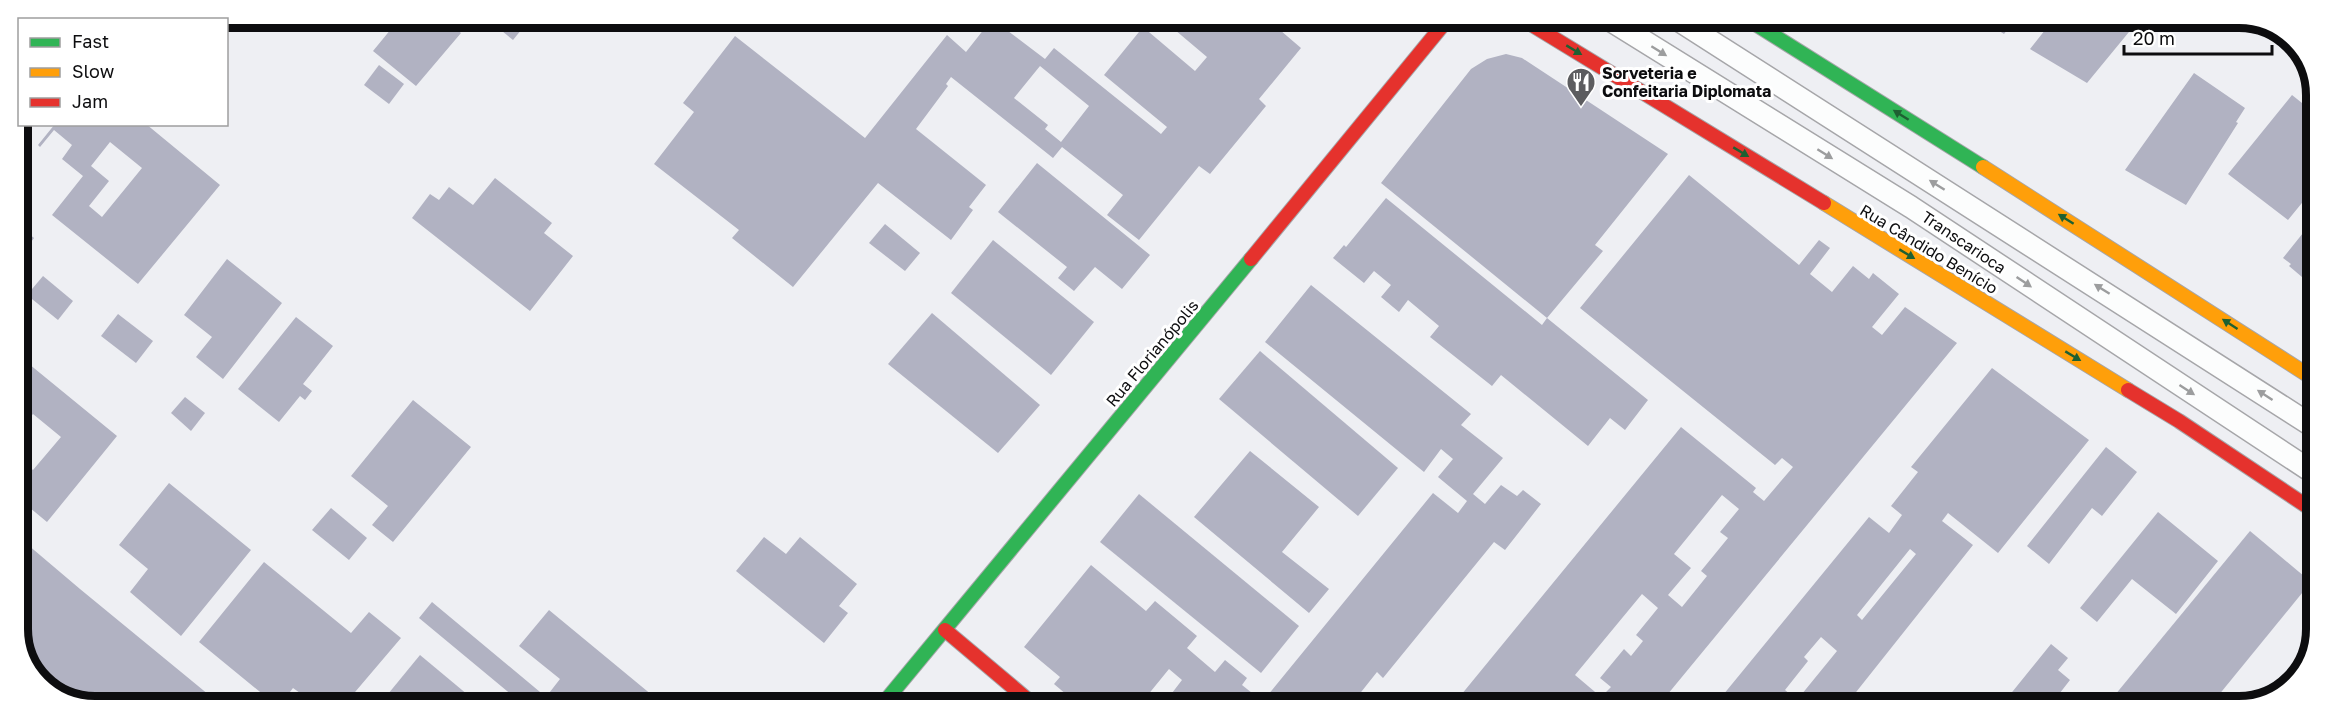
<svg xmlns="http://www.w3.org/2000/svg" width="2334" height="725" viewBox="0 0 2334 725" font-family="'Golos Text',sans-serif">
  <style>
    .building { fill: #b1b2c2; fill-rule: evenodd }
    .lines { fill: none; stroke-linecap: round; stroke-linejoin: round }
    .lane-casing { stroke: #a6a6a9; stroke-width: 24 }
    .fast-casing { stroke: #a6a6a9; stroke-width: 16 }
    .slow-casing { stroke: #a6a6a9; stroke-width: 16 }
    .jam-casing { stroke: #a6a6a9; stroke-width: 16 }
    .lane { stroke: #fcfdfd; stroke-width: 21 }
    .fast { stroke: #30b455; stroke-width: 14 }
    .slow { stroke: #ff9f0a; stroke-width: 14 }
    .jam { stroke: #e5322d; stroke-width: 14 }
    .oneway { fill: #1e6032 }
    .oneway2 { fill: #9c9d9e }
    .labels { text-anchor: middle; stroke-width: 6; stroke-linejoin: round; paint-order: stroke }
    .poi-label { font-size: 16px; font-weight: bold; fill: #0d0d0f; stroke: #fff; text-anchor: start }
    .street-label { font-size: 16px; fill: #0d0d0f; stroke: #fff }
    .rim { fill: none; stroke: #0d0d0f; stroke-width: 8 }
  </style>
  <rect width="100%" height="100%" fill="#eeeff3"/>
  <g class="building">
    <polygon points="390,18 443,18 461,33 416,86 373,51 396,23"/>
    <polygon points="486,18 530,19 513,40"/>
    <path d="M992,19L1045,59L1054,48L1161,134L1167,127L1104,75L1143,27L1195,71L1207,57L1162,19H1267L1301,48L1259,99L1266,106L1210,174L1199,166L1139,240L1107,215L1123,195L1062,147L1053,158L951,77L946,84L948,86L916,129L986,185L969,207L973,210L951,240L878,183L793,287L732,238L739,230L654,164L694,112L683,103L735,36L865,138L947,35L966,52ZM1040,66L1089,106L1061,142L1045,129L1048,125L1014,98Z"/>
    <polygon points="1982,20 2015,20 2004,34"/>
    <polygon points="2053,20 2126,21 2138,21 2087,83 2030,49"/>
    <polygon points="1506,54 1522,58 1668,154 1595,245 1603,251 1547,318 1381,183 1471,69 1487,59"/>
    <polygon points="379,65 404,84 389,104 364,85"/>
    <polygon points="2194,73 2245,108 2236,122 2238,123 2186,205 2125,170"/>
    <polygon points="2292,95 2312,111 2316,106 2315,187 2288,220 2228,174"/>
    <path d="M55,124H146L220,185L138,284L52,215L83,176L62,159L72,145L54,130L40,147L38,145ZM110,142L142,168L102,217L89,206L109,181L91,166Z"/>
    <polygon points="1037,163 1150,255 1122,289 1095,267 1074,291 1058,278 1067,267 998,212"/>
    <path d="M1689,175L1799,265L1819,240L1830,248L1810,274L1832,292L1853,266L1869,279L1873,273L1899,294L1872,327L1882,335L1905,307L1957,343L1658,706H1452L1681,427L1756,488L1753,492L1764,501L1793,467L1782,458L1775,465L1580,308ZM1722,495L1739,509L1720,532L1728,538L1701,571L1707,576L1682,607L1668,595L1691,568L1674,554ZM1642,594L1658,608L1636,635L1643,641L1631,656L1624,649L1600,678L1611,687L1601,697L1575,675Z"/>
    <polygon points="495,178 552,223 544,233 573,256 530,311 412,218 430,194 439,200 449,187 473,205"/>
    <polygon points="1386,198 1542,325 1547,318 1648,400 1625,430 1610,418 1588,446 1501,375 1492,386 1430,337 1439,326 1408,300 1399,312 1381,297 1391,285 1374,271 1364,283 1333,258 1344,245 1346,247"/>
    <polygon points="2315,218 2315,288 2289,266 2291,264 2283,258"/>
    <polygon points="885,224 920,253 905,271 869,243"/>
    <polygon points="18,225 34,238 18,259"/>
    <polygon points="993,240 1094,322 1051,375 951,293"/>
    <polygon points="227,259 282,303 223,379 196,357 212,337 184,315"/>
    <polygon points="43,276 73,301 58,320 27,295"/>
    <polygon points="1311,285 1471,414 1461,425 1503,458 1473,494 1485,504 1501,485 1517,496 1523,490 1541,504 1505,550 1494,542 1383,678 1377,672 1350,706 1162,706 1182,680 1169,669 1147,696 1159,706 1080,706 1054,684 1060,677 1024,647 1091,565 1146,611 1155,601 1197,636 1187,648 1215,672 1225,660 1247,678 1242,685 1267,705 1272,699 1268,695 1433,493 1458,513 1467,501 1438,477 1453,459 1441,449 1424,472 1265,342"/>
    <polygon points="932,313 1040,405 998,453 888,364"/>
    <polygon points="118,314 153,341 136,363 101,336"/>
    <polygon points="296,317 333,346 303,384 312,391 305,400 300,396 279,422 238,389"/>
    <polygon points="1260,351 1398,468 1358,516 1219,399"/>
    <polygon points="18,355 117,436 47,522 18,498 18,461 20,459 33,470 61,437 33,414 18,432"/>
    <path d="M1992,368L2089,440L1998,553L1948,513L1942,521L1973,545L1845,706H1714L1869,517L1889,533L1902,515L1891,506L1918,472L1911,467ZM1910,549L1916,554L1862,620L1857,615ZM1821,637L1837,651L1797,700L1785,690L1808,661L1804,657Z"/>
    <polygon points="185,397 205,413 191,431 171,413"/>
    <polygon points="413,400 471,447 393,542 372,525 388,506 351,476"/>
    <polygon points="2106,447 2137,472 2102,516 2092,508 2049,564 2027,546"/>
    <polygon points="1250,451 1319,507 1282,552 1329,589 1309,613 1194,517"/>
    <polygon points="169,483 251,550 181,636 130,592 148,569 119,545"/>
    <polygon points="1139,494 1299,626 1261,673 1100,542"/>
    <polygon points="331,508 367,538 349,560 312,530"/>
    <polygon points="2158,512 2218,561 2176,614 2132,579 2097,622 2080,608"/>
    <polygon points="2250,531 2311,582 2209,707 2118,707 2110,701"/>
    <polygon points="764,537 786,554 800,537 857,584 839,606 848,613 824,643 736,571"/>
    <polygon points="21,539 80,589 220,704 75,704 37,680 18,635 18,543"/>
    <polygon points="264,562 351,633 369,612 401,638 344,705 290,705 300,693 293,688 280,705 276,705 199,642"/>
    <polygon points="432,602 546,697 560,679 519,646 549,610 664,705 524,705 419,618"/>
    <polygon points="2051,644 2068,658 2058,670 2070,680 2049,707 2000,707"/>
    <polygon points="420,655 480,705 379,705"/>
  </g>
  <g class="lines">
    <g class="lane-casing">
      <g id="lane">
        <polyline points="1610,20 1911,207 2314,473"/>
        <polyline points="1678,20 2314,427"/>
      </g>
    </g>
    <g class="fast-casing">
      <g id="fast">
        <polyline points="1749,20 1983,167"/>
        <polyline points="882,705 1251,259"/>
      </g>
    </g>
    <g class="slow-casing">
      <g id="slow">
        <polyline points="1983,167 2314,379"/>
        <polyline points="1824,203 2128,390"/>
      </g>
    </g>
    <g class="jam-casing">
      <g id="jam">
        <polyline points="1524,20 1824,203"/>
        <polyline points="1251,259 1447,20"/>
        <polyline points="2128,390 2179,421 2314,511"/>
        <polyline points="945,630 1034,705"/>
      </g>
    </g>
    <use href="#lane" class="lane"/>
    <use href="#fast" class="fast"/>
    <use href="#slow" class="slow"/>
    <use href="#jam" class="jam"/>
  </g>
  <defs><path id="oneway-solid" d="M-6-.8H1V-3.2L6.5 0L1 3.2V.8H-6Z" transform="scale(1.5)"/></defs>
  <g class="oneway">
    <use href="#oneway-solid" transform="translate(1574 50) rotate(31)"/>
    <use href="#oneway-solid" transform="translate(1901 115) rotate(-148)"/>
    <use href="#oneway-solid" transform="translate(1741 152) rotate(31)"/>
    <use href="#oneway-solid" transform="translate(2066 219) rotate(-148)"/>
    <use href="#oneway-solid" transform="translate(1907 254) rotate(31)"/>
    <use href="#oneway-solid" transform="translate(2230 324) rotate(-147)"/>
    <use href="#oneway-solid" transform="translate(2073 356) rotate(31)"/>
  </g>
  <g class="oneway2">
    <use href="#oneway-solid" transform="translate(1659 51) rotate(32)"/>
    <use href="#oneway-solid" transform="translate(1825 154) rotate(32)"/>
    <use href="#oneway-solid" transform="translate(1937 185) rotate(-148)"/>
    <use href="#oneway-solid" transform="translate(2024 282) rotate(34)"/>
    <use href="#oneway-solid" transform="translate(2102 289) rotate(-148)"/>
    <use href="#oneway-solid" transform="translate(2187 390) rotate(33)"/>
    <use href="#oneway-solid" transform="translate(2265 395) rotate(-147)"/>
  </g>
  <defs>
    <g id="restaurant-pin" transform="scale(1.5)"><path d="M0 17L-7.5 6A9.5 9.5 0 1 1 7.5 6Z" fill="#5c5c5f" stroke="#fff"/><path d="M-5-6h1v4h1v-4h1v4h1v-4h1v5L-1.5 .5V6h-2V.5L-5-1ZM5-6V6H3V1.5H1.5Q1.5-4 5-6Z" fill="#fff"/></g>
  </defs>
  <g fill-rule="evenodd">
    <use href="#restaurant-pin" x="1581" y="82"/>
  </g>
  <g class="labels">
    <g class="poi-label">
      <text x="1602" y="79">Sorveteria e<tspan x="1602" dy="18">Confeitaria Diplomata</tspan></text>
    </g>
    <g class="street-label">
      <text transform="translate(1964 242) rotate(34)" y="6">Transcarioca</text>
      <text transform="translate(1929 249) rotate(31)" y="6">Rua Cândido Benício</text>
      <text transform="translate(1152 353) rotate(-50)" y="6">Rua Florianópolis</text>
    </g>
  </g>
  <path d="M0 0H2334V725H0ZM95 28H2239A67 67 0 0 1 2306 95V629A67 67 0 0 1 2239 696H95A67 67 0 0 1 28 629V95A67 67 0 0 1 95 28Z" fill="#fff" fill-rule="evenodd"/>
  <path class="rim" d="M95 28H2239A67 67 0 0 1 2306 95V629A67 67 0 0 1 2239 696H95A67 67 0 0 1 28 629V95A67 67 0 0 1 95 28Z"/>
  <rect x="18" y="18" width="210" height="108" fill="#ffffff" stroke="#9e9e9f" stroke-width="1.5"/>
  <rect x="30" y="38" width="30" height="9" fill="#30b455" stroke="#9e9e9f" stroke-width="1.5"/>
  <text x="72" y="48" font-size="18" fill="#0d0d0f">Fast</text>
  <rect x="30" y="68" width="30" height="9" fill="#ff9f0a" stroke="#9e9e9f" stroke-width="1.5"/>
  <text x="72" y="78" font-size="18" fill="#0d0d0f">Slow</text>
  <rect x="30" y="98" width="30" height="9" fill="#e5322d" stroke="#9e9e9f" stroke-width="1.5"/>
  <text x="72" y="108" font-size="18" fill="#0d0d0f">Jam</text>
  <path d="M2124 45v9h148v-9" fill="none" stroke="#0d0d0f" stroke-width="3"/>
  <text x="2133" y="45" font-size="18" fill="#0d0d0f" stroke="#ffffff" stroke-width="4.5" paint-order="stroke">20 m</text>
</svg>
